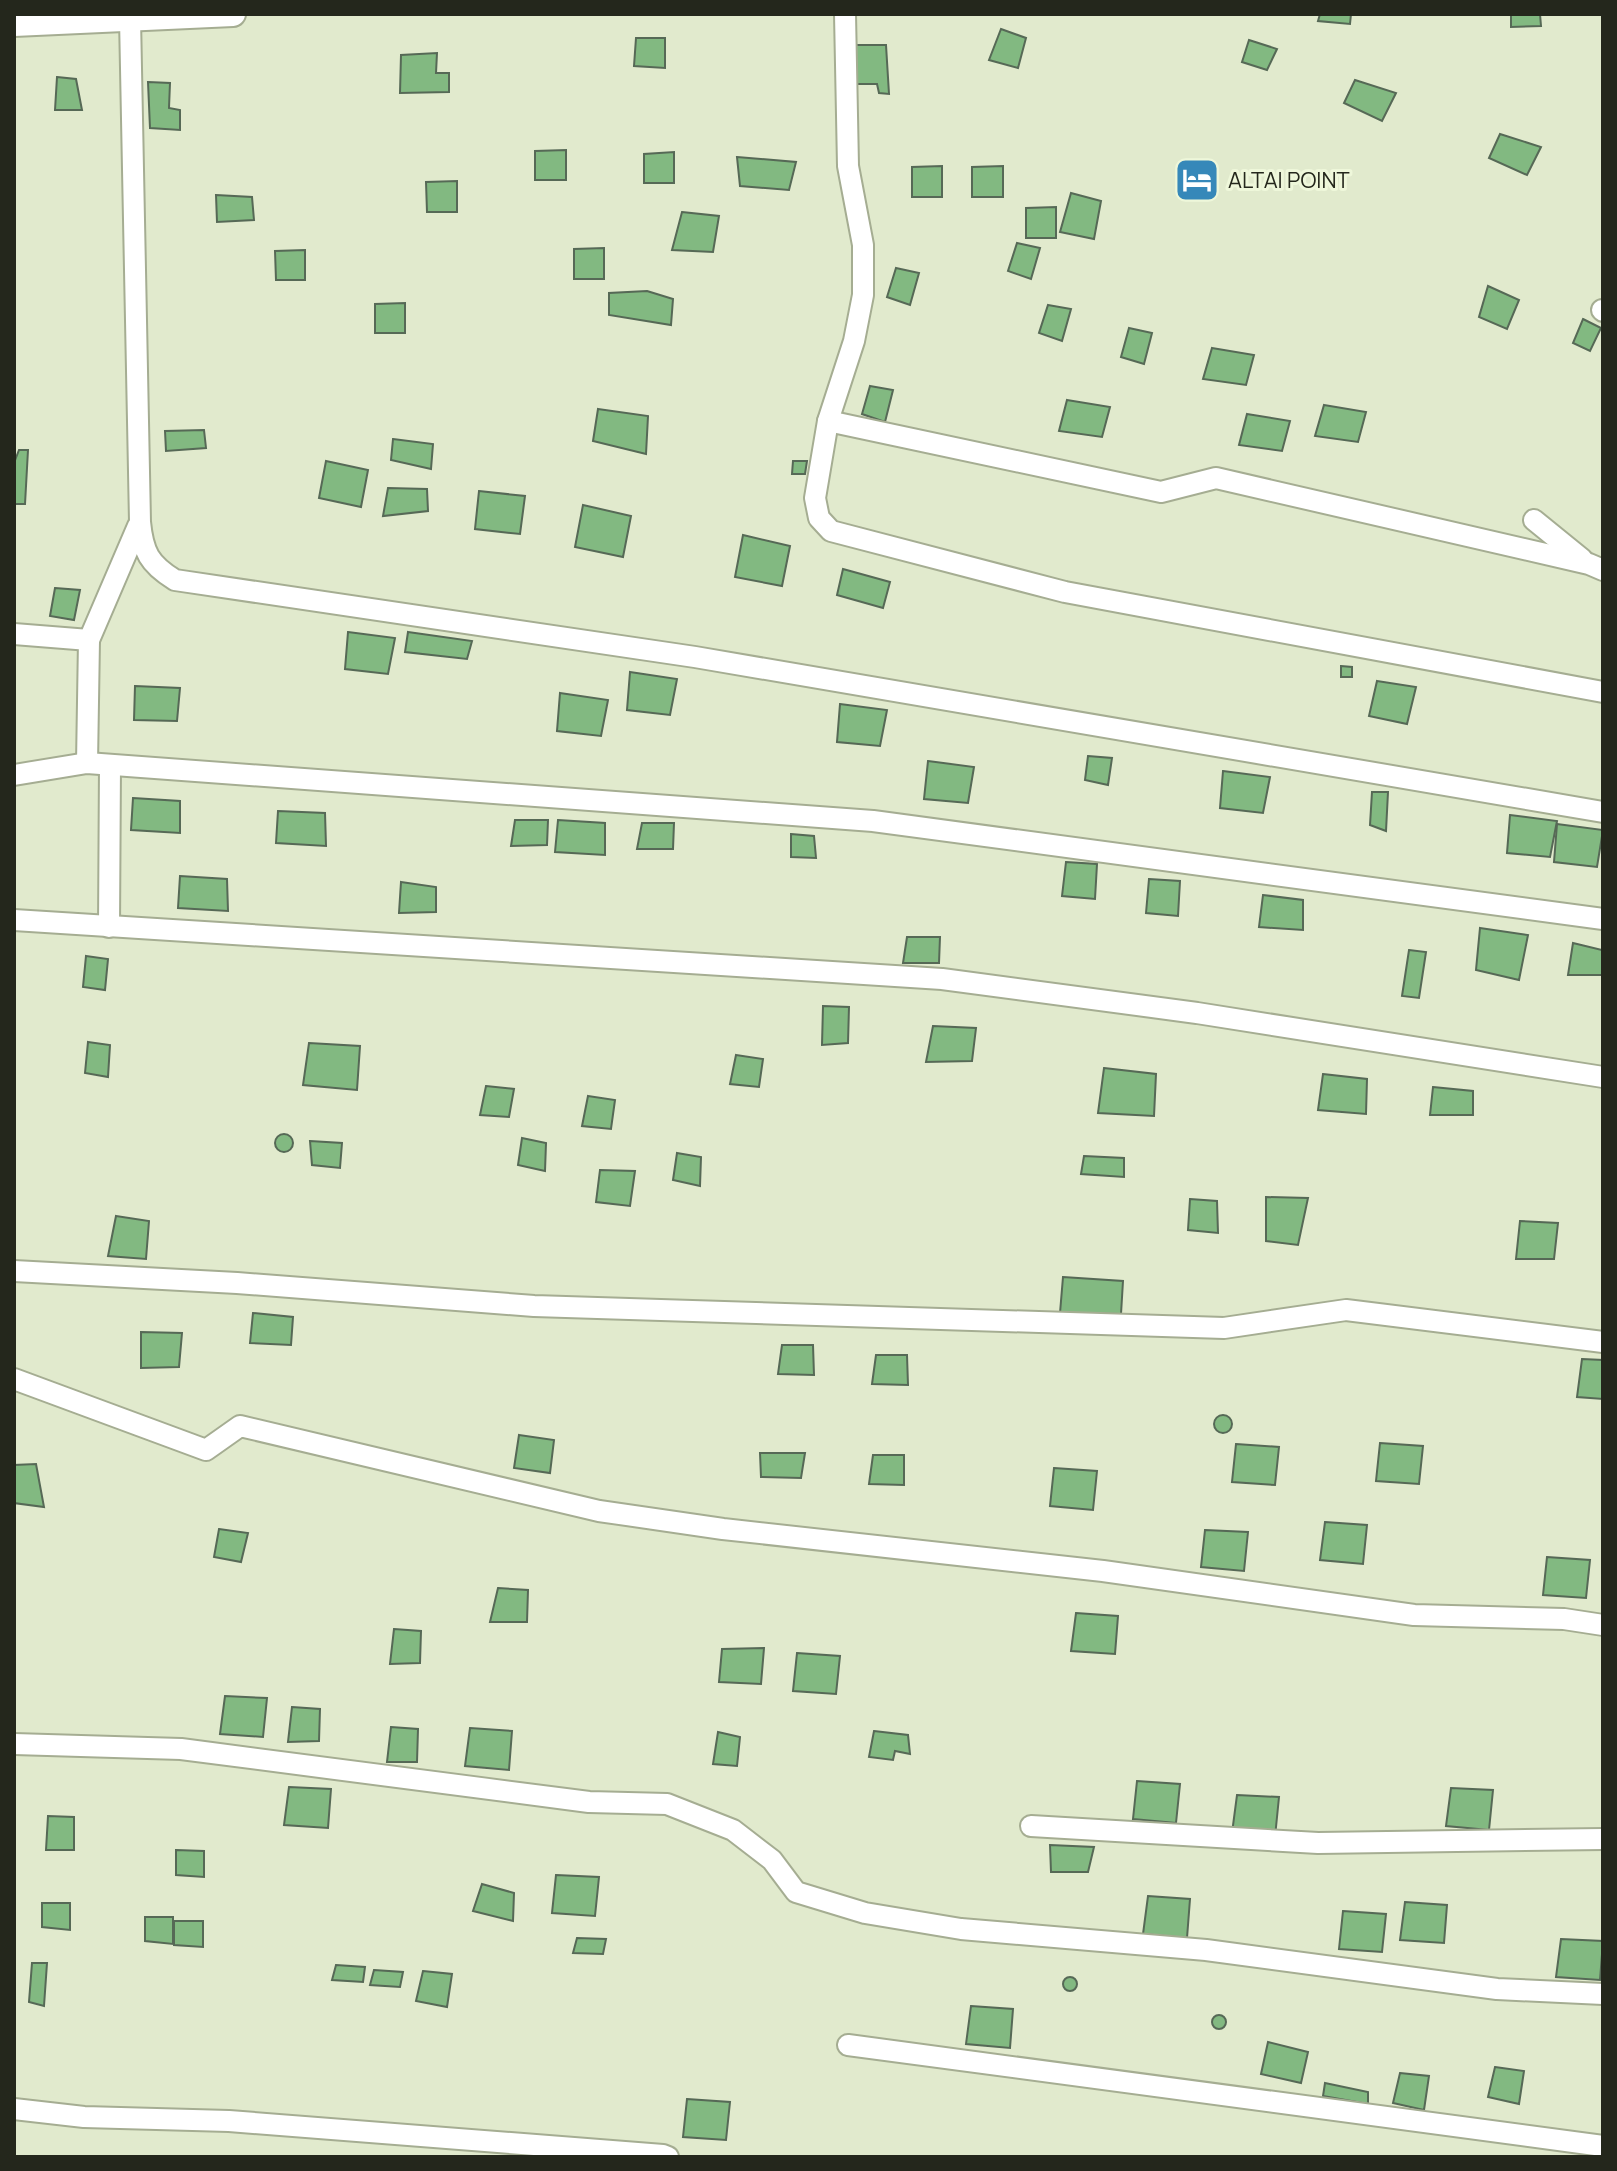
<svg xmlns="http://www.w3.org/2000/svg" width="1617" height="2171" viewBox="0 0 1617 2171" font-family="Manrope,sans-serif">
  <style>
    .building { fill: #82b981; stroke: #566956; stroke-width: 2 }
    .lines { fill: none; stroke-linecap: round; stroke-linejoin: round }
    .minor-casing { stroke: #a5ad92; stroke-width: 24 }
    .tertiary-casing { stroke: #a5ad92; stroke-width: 28 }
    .minor { stroke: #fff; stroke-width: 20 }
    .tertiary { stroke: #fff; stroke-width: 24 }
    .labels { text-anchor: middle; stroke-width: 6; stroke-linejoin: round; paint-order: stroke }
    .poi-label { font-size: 22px; fill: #24271c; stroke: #eef7da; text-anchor: start }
  </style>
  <rect width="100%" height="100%" fill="#e1eacd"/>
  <g class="building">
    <polygon points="1320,14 1351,14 1350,24 1318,21"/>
    <polygon points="1511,14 1540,14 1541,26 1511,27"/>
    <polygon points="1001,29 1026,38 1018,68 989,60"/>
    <polygon points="636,38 665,38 665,68 634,66"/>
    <polygon points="1249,40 1277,49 1267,70 1242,62"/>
    <polygon points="854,45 886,45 889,94 879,93 877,84 853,84"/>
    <polygon points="437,53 436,73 449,73 449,92 400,93 401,55"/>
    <polygon points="57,77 76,79 82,110 55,110"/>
    <polygon points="1355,80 1396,93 1382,121 1344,103"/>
    <polygon points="148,82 170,83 169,108 180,110 180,130 150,128"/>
    <polygon points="1500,134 1541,147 1527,175 1489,158"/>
    <polygon points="566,150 566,180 535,180 535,151"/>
    <polygon points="674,152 674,183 644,183 644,154"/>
    <polygon points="737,157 796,162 789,190 740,186"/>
    <polygon points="942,166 942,197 912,197 912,167"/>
    <polygon points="1003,166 1003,197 972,197 972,167"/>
    <polygon points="457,181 457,212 427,212 426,182"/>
    <polygon points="1071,193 1101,201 1094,239 1060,232"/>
    <polygon points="216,195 252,197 254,220 217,222"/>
    <polygon points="1056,207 1056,238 1026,238 1026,208"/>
    <polygon points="682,212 719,216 713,252 672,250"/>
    <polygon points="1017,243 1040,248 1031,279 1008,271"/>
    <polygon points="604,248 604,279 574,279 574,249"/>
    <polygon points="305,250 305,280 276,280 275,251"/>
    <polygon points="896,268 919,273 910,305 887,297"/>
    <polygon points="1488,286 1519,300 1507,329 1479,317"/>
    <polygon points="647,291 673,299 671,325 609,315 609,293"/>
    <polygon points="405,303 405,333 375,333 375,304"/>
    <polygon points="1048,305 1071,309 1062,341 1039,333"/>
    <polygon points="1583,319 1601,328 1590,351 1573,343"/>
    <polygon points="1129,328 1152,333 1144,364 1121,357"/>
    <polygon points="1212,348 1254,355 1246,385 1203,379"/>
    <polygon points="870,386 893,390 885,422 862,414"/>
    <polygon points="1067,400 1110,407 1102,437 1059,431"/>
    <polygon points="1324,405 1366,412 1358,442 1315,436"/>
    <polygon points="598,409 648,416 646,454 593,441"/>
    <polygon points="1247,414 1290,421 1282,451 1239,445"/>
    <polygon points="204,430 206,448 166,451 165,431"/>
    <polygon points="393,439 433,444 431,469 391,460"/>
    <polygon points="19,450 28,450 25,504 14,504 14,463"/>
    <polygon points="326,461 368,470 361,507 319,498"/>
    <polygon points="793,461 807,461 805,474 792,474"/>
    <polygon points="388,488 427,489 428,511 383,516"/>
    <polygon points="479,491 525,496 520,534 475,529"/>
    <polygon points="583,505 631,516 623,557 575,547"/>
    <polygon points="743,535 790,546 782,586 735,577"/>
    <polygon points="843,569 890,582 883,608 837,595"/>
    <polygon points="55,588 80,590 74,620 50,616"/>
    <polygon points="348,632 395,638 388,674 345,669"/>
    <polygon points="408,632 472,641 467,659 405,652"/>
    <polygon points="1341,666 1352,667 1352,677 1341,677"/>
    <polygon points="630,672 677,679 670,715 627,710"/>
    <polygon points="1377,681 1416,687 1407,724 1369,716"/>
    <polygon points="135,686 180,688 177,721 134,720"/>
    <polygon points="560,693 608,700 601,736 557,731"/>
    <polygon points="840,704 887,710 880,746 837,742"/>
    <polygon points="1088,756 1112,758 1108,785 1085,780"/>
    <polygon points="928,761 974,767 968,803 924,799"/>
    <polygon points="1223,771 1270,777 1263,813 1220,808"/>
    <polygon points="1372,792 1388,792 1386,831 1370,825"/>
    <polygon points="133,798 180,801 180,833 131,830"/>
    <polygon points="278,811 325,813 326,846 276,843"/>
    <polygon points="1510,815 1557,821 1550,857 1507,853"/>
    <polygon points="515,820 548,820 547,845 511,846"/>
    <polygon points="558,820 605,823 605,855 555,852"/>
    <polygon points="642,823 674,823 673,849 637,849"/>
    <polygon points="1557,824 1603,830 1597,867 1554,862"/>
    <polygon points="791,834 814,836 816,858 791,857"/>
    <polygon points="1066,862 1097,864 1095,899 1062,896"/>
    <polygon points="180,876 227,879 228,911 178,908"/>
    <polygon points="1149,879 1180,881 1178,916 1146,913"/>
    <polygon points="401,882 436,887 436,912 399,913"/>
    <polygon points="1263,895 1303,900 1303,930 1259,927"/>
    <polygon points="1480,928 1528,935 1519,980 1476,970"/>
    <polygon points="907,937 940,937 939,963 903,963"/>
    <polygon points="1573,943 1602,950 1602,975 1568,975"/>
    <polygon points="1409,950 1426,952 1419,998 1402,996"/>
    <polygon points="86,956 108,959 105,990 83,987"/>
    <polygon points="823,1006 849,1007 848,1043 822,1045"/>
    <polygon points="933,1026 976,1028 972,1061 926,1062"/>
    <polygon points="88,1042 110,1045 108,1077 85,1073"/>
    <polygon points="309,1043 360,1046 357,1090 303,1085"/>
    <polygon points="736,1055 763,1059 759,1087 730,1084"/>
    <polygon points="1104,1068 1156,1074 1154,1116 1098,1113"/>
    <polygon points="1323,1074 1367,1079 1366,1114 1318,1110"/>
    <polygon points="486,1086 514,1089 509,1117 480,1115"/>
    <polygon points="1433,1087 1473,1091 1473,1115 1430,1115"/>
    <polygon points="588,1096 615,1100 611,1129 582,1126"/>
    <circle cx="284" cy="1143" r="9"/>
    <polygon points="522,1138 546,1143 545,1171 518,1165"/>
    <polygon points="310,1141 342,1143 340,1168 312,1165"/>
    <polygon points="677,1153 701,1157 700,1186 673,1180"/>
    <polygon points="1084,1156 1124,1158 1124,1177 1081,1174"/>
    <polygon points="600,1170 635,1171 630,1206 596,1202"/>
    <polygon points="1266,1197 1308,1198 1298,1245 1266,1241"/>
    <polygon points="1190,1199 1217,1201 1218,1233 1188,1230"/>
    <polygon points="116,1216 149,1221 146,1259 108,1256"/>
    <polygon points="1520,1221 1558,1223 1554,1259 1516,1259"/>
    <polygon points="1063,1277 1123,1281 1121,1314 1060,1313"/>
    <polygon points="253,1313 293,1317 291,1345 250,1343"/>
    <polygon points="141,1332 182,1333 179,1367 141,1368"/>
    <polygon points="782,1345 813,1345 814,1375 778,1374"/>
    <polygon points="876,1355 907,1355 908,1385 872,1384"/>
    <polygon points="1582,1359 1603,1360 1603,1399 1577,1397"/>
    <circle cx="1223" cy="1424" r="9"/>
    <polygon points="519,1435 554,1440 550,1473 514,1468"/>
    <polygon points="1380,1443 1423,1446 1419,1484 1376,1481"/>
    <polygon points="1236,1444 1279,1447 1275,1485 1232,1482"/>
    <polygon points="760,1453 805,1453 801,1478 761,1477"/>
    <polygon points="873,1455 904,1455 904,1485 869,1484"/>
    <polygon points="36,1464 44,1507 14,1503 14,1465"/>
    <polygon points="1054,1468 1097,1471 1093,1510 1050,1506"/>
    <polygon points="1325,1522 1367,1525 1363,1564 1320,1560"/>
    <polygon points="219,1529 248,1533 241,1562 214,1557"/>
    <polygon points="1205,1530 1248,1532 1244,1571 1201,1567"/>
    <polygon points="1547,1557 1590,1560 1586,1598 1543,1595"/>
    <polygon points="498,1588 528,1590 527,1622 490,1622"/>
    <polygon points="1076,1613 1118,1616 1115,1654 1071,1651"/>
    <polygon points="394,1629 421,1631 420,1663 390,1664"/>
    <polygon points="764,1648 761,1684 719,1682 722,1649"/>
    <polygon points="797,1653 840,1656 836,1694 793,1691"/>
    <polygon points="225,1696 267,1698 263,1737 220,1734"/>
    <polygon points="292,1707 320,1709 319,1741 288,1742"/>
    <polygon points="391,1727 418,1729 417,1762 387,1762"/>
    <polygon points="470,1728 512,1731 509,1770 465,1766"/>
    <polygon points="874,1731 908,1735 910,1754 895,1751 893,1760 869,1757"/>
    <polygon points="718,1732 740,1737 737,1766 713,1764"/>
    <polygon points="1137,1781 1180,1784 1176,1823 1133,1819"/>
    <polygon points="289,1787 331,1789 328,1828 284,1825"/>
    <polygon points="1451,1788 1493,1790 1489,1830 1446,1826"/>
    <polygon points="1237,1795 1279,1797 1275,1837 1232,1833"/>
    <polygon points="48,1816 74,1817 74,1850 46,1850"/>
    <polygon points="1050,1845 1094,1847 1088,1872 1051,1872"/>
    <polygon points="176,1850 204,1851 204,1877 176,1875"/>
    <polygon points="556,1875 599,1877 595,1916 552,1913"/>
    <polygon points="482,1884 514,1893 513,1921 473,1911"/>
    <polygon points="1148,1896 1190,1899 1187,1938 1143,1934"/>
    <polygon points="1405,1902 1447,1905 1444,1943 1400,1940"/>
    <polygon points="42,1903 70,1903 70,1930 42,1927"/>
    <polygon points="1343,1911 1386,1914 1382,1952 1339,1949"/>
    <polygon points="145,1917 173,1917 173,1944 145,1941"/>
    <polygon points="174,1921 203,1921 203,1947 174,1945"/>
    <polygon points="577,1938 606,1939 603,1954 573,1953"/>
    <polygon points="1561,1939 1603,1941 1600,1980 1556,1977"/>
    <polygon points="32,1963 47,1963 44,2006 29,2002"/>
    <polygon points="336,1965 365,1967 363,1982 332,1980"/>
    <polygon points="374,1970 403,1972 400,1987 370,1985"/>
    <polygon points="423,1971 452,1974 447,2007 416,2001"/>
    <circle cx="1070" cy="1984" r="7"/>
    <polygon points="971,2006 1013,2009 1010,2048 966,2044"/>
    <circle cx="1219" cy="2022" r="7"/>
    <polygon points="1268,2042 1308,2052 1301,2083 1261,2074"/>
    <polygon points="1495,2067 1524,2071 1519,2104 1488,2097"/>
    <polygon points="1400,2073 1429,2076 1424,2110 1393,2103"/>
    <polygon points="1325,2083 1368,2092 1368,2104 1323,2096"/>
    <polygon points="687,2099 730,2102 726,2140 683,2137"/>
  </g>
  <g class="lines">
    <g class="minor-casing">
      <g id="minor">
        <polyline points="845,14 848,166 863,245 863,295 854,341 828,421 815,498 819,518 831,531 1065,592 1603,692"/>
        <path d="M130,18L140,522C143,552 149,564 175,580L695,657L1603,812"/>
        <polyline points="1602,310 1603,311"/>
        <polyline points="828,421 1161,492 1216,478 1589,564 1603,570"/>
        <polyline points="1534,520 1582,559"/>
        <polyline points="14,634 89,640 138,526"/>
        <polyline points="87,763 89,640"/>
        <polyline points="14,775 87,763 873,821 1603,919"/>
        <polyline points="14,920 942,979 1197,1013 1603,1077"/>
        <polyline points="109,927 110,765"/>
        <polyline points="14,1271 237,1283 534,1306 1224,1328 1346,1310 1603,1342"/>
        <polyline points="14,1379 206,1450 240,1426 599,1511 723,1529 1103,1571 1414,1615 1564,1619 1603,1625"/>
        <polyline points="14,1744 181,1749 589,1802 667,1804 733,1830 772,1860 796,1892 865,1913 961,1929 1206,1950 1497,1989 1603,1994"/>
        <polyline points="1031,1826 1318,1843 1603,1839"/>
        <polyline points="848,2045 1603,2146"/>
        <polyline points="14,2109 84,2117 229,2121 663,2155 668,2157"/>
      </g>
    </g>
    <g class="tertiary-casing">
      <polyline id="tertiary" points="14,24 233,14"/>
    </g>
    <use href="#minor" class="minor"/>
    <use href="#tertiary" class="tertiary"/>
  </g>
  <defs>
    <g id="hotel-square" transform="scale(2.3)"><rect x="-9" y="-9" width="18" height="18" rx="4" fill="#3688b9" stroke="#eef7da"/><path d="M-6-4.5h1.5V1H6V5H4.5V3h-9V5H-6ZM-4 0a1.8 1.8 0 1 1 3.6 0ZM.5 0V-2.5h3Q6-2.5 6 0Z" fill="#fff"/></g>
  </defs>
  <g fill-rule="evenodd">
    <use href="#hotel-square" x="1197" y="180"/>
  </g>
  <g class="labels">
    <g class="poi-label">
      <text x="1228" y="188">ALTAI POINT</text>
    </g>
  </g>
  <rect width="1617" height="2171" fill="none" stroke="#24271c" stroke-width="32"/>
</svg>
